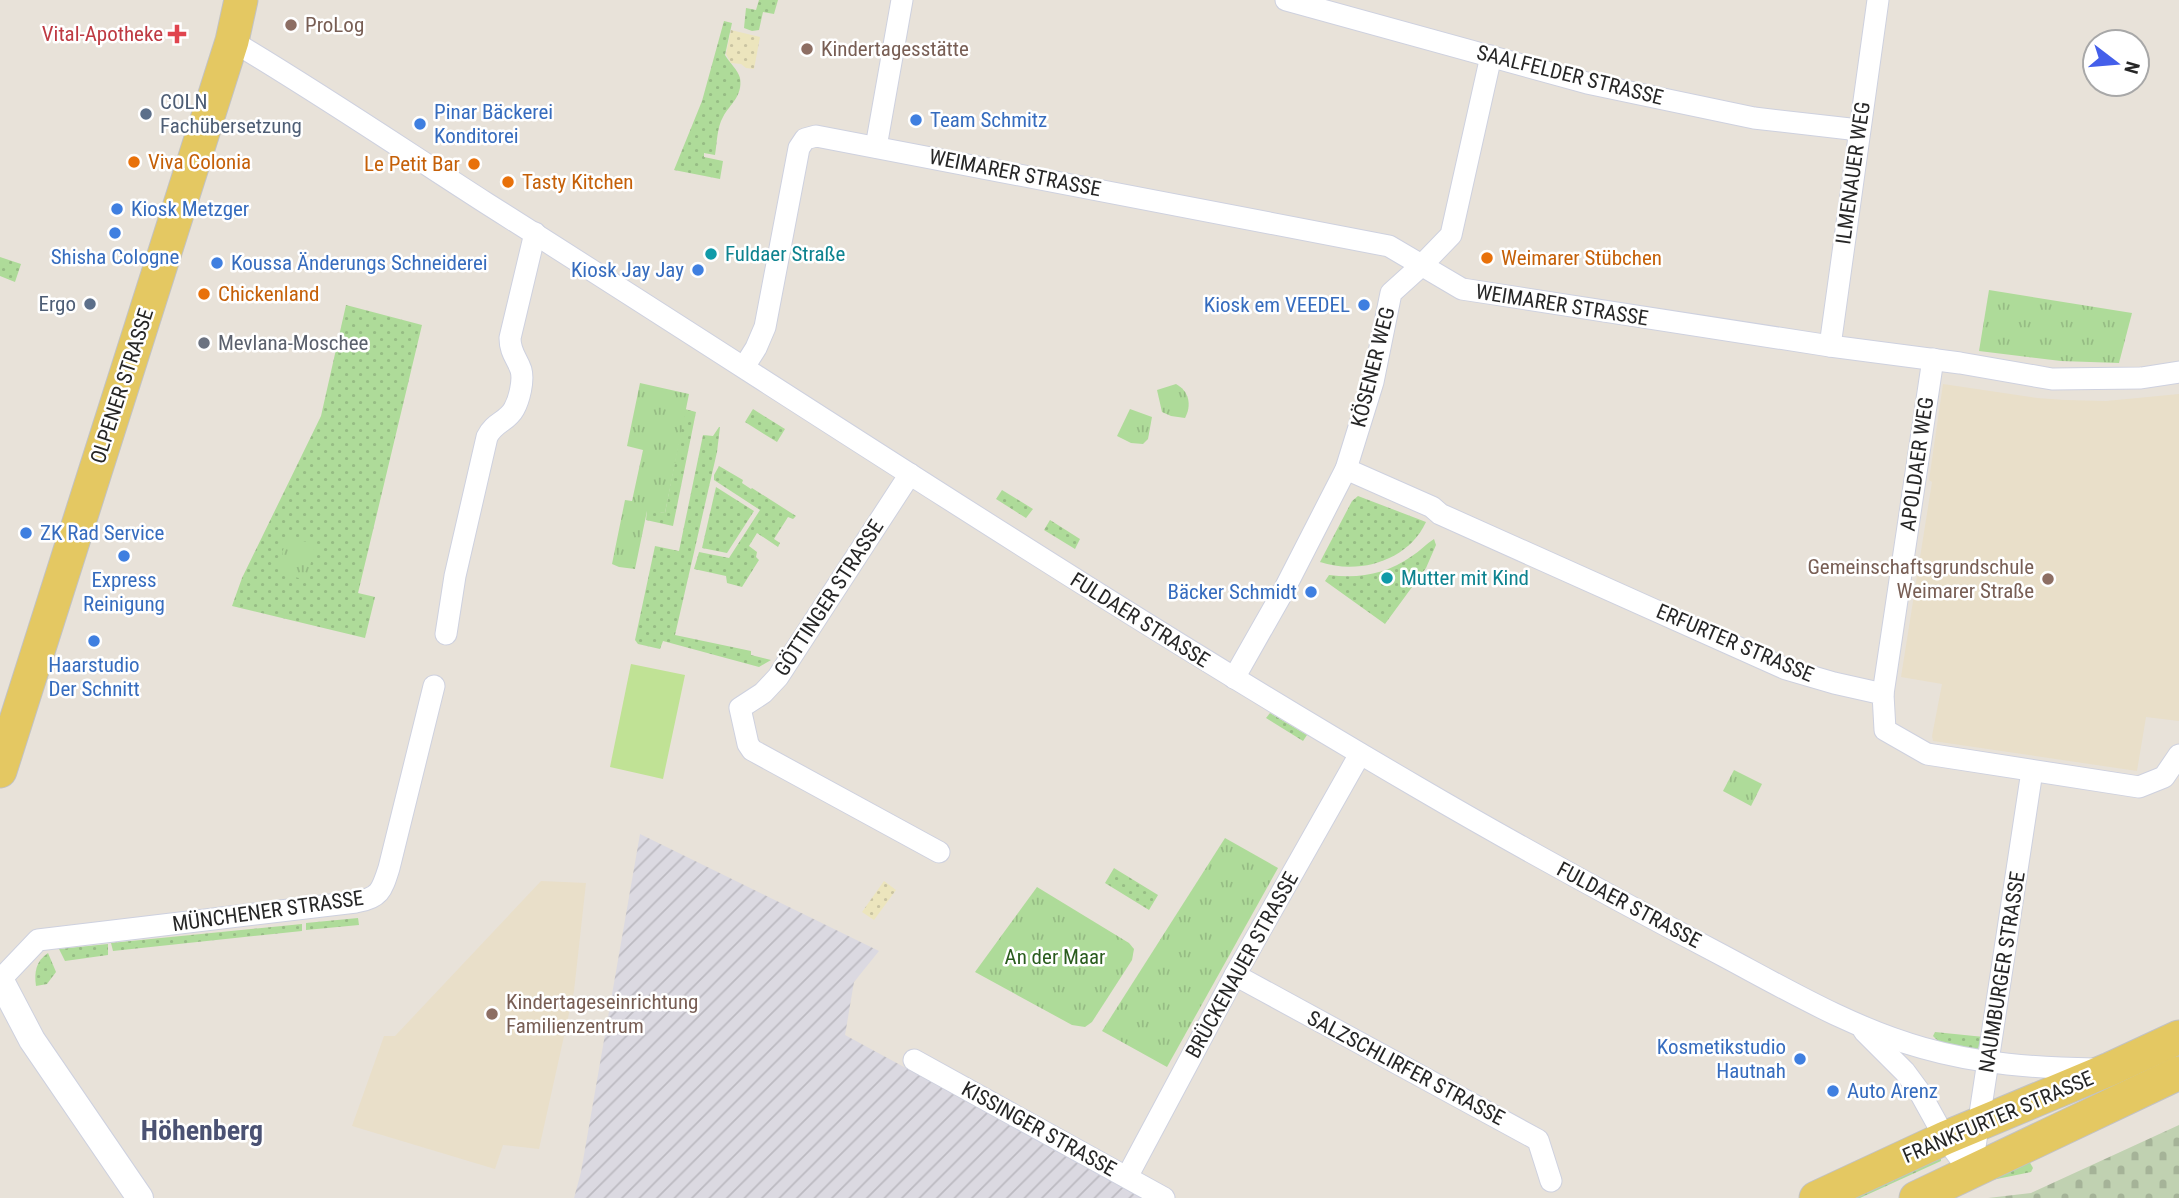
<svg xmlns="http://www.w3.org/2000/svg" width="2179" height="1198" viewBox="0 0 2179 1198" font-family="'Roboto Condensed',sans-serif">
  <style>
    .industrial { fill: url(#industrial-furrows) }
    .education { fill: #e9dfc9 }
    .grass { fill: url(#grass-dots) }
    .sand { fill: url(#sand-dots) }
    .cemetery { fill: url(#cemetery-stones) }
    .park { fill: url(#park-tufts) }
    .pitch { fill: #c0e295 }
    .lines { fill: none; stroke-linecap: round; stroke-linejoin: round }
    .minor-casing { stroke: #ced1df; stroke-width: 23 }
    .tertiary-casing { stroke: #ced1df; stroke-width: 28 }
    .primary-casing { stroke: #c2c2c2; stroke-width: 35 }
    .minor { stroke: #fff; stroke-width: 21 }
    .tertiary { stroke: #fff; stroke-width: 26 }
    .primary { stroke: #e4c862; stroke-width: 33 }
    .education-dot { fill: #8d6e63; stroke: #fff; stroke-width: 2.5 }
    .health-dot { fill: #e0444e; stroke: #fff; stroke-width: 2.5 }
    .service-dot { fill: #5c6f8a; stroke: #fff; stroke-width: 2.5 }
    .shop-dot { fill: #3f7fe0; stroke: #fff; stroke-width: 2.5 }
    .food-dot { fill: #e8710a; stroke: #fff; stroke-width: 2.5 }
    .culture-dot { fill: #0f9aa8; stroke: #fff; stroke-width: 2.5 }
    .worship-dot { fill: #6b7280; stroke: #fff; stroke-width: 2.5 }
    .labels { text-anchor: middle; stroke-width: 5; stroke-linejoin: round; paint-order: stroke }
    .education-label { font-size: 21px; fill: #785e54; stroke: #fff; text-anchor: start }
    .health-label { font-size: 21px; fill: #be3a42; stroke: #fff; text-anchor: end }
    .street-label { font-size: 21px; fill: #262626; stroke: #fff }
    .service-label { font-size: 21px; fill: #4e5e75; stroke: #fff; text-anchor: start }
    .shop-label { font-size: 21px; fill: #366cbe; stroke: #fff; text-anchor: start }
    .food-label { font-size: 21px; fill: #c56008; stroke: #fff; text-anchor: start }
    .culture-label { font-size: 21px; fill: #0d838f; stroke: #fff; text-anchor: start }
    .worship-label { font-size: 21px; fill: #5b616d; stroke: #fff; text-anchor: start }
    .park-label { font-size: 21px; fill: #2a5c1e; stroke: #fff }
    .district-label { font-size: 28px; font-weight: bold; fill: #4b5273; stroke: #fff }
  </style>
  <defs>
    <pattern id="industrial-furrows" width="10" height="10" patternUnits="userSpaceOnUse" patternTransform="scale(1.75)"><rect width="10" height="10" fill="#dbd9e1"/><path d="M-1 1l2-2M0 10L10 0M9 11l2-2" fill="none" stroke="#bcbac1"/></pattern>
    <pattern id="grass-dots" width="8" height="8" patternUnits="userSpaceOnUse" patternTransform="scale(1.75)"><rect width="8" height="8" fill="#aedb99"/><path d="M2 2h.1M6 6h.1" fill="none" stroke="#96bc84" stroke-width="1.8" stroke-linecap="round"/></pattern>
    <pattern id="sand-dots" width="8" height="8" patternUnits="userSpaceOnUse" patternTransform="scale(1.75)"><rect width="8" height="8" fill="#ece5bd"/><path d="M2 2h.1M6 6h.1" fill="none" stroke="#cac4a2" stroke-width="1.8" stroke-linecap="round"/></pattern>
    <pattern id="cemetery-stones" width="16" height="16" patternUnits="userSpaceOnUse" patternTransform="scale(1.75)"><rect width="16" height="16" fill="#c0d1b1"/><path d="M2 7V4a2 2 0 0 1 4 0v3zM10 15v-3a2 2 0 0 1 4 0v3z" fill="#a5b398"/></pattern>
    <pattern id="park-tufts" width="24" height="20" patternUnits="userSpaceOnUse" patternTransform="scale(1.75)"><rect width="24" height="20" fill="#aedb99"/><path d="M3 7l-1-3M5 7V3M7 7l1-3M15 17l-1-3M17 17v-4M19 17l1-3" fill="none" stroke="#96bc84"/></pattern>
  </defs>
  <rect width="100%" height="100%" fill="#e8e2d9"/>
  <polygon class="industrial" points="640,834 879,951 854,982 845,1035 1146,1198 574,1198 581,1172"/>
  <g class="education">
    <polygon points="1943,384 2037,398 2065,400 2106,401 2179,394 2179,721 2146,717 2137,771 1933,741 1932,736 1942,684 1901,677 1932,482 1929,480"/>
    <polygon points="541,881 586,883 574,991 539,1149 503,1145 495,1169 352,1126 384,1036 395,1036"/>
  </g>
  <g class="grass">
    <polygon points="759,0 778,0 774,14 763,12 759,30 752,31 744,28 746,8 756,10"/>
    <path d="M724,21L732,23L725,55C729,62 738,70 740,78C743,96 730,104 723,117C717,127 717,143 715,155L704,153V157L723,161L720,179L674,170L702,101Z"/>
    <polygon points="0,257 21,264 15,282 0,276"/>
    <polygon points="346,305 422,325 358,593 375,597 365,638 232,606 242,578 321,416"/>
    <polygon points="685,409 696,412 673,526 646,520 647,510 665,513"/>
    <polygon points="753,409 785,429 777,442 745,422"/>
    <polygon points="719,427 720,427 717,452 675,635 751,651 751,655 771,660 759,667 663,641 660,649 638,644 635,640 655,546 679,551 703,435 713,436"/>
    <polygon points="719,466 743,480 742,483 751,489 752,488 796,516 793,519 788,517 774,539 780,543 778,547 757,533 749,546 757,552 756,557 759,560 742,587 727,583 726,576 694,569 699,552 729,558 760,510 714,480 714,475"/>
    <polygon points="716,487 754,511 727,553 702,548"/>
    <polygon points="1002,490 1033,509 1026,518 996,499"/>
    <path d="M1358,496L1426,522C1408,561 1359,575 1320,562L1352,501Z"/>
    <polygon points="1050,520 1080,539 1075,549 1044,530"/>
    <path d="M1434,539L1436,545L1426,568L1385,624L1325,581L1329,575C1360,579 1386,574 1412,556C1420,551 1426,544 1434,539Z"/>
    <polygon points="1270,713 1307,735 1303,741 1266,718"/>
    <polygon points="1114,868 1158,895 1149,910 1105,883"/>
    <polygon points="358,918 359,925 306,930 306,923"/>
    <polygon points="302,924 302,931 113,951 111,943"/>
    <polygon points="108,944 108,955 65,961 59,949"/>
    <path d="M48,953L56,972L47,984L36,986C34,972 36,961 48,953Z"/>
    <path d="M1935,1032L1984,1037L1977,1050C1962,1049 1943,1048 1933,1036Z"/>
    <polygon points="1941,1157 1941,1161 1860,1198 1845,1198"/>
    <polygon points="2028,1159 2033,1168 2031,1172 1992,1180"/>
  </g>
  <g class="sand">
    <polygon points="731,30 760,37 754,69 746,68 741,64 731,63 726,54"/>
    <polygon points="884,881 896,890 874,920 862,912"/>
  </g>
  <polygon class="cemetery" points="2179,1125 2179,1198 1988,1198 2031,1193"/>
  <g class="park">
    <polygon points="1989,290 2132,313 2119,363 2061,361 1979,351"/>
    <polygon points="640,383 689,394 665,513 647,511 635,569 619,567 612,564 625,500 632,501 643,450 627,446"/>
    <path d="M1176,384C1189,391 1192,405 1185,418L1171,416L1162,412L1157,390Z"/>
    <polygon points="1130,409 1152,417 1148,439 1143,444 1131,443 1117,436"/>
    <polygon points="286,537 315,544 307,580 278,573"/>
    <polygon points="1734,770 1762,784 1751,806 1723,791"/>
    <polygon points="1225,838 1278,868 1167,1067 1102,1031"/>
    <polygon points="1037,887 1129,943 1134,949 1132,960 1092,1022 1085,1027 1072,1025 975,972"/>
  </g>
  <polygon class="pitch" points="631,664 685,675 663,779 610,767"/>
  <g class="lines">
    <g class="minor-casing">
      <g id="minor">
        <polyline points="1286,0 1587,83 1754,118 1859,130"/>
        <path d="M232,41C318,92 402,149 486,203C796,399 1100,602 1417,787C1516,845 1617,900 1718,953C1784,988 1851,1028 1923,1048C1979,1064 2036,1068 2094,1069"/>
        <polyline points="876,147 902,0"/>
        <polyline points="1830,346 1878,0"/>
        <polyline points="744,367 756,348 765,327 799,148 805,139 816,136 1389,246 1462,289 1830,346 1960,363 2052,379 2141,378 2179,372"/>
        <polyline points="1346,469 1432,507 1440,514 1786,669 1834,683 1883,694 1885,730 1927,754 2139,787 2164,777 2179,755"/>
        <polyline points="910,474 778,677 763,693 740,708 748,744 752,750 939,852"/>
        <path d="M446,634L455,576L487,437C494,422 507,422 514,409C519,400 524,381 521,370C517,358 510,353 510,338L535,233"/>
        <polyline points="1234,678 1284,590 1346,469 1373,382 1391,293 1422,265 1451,235 1491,56"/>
        <polyline points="1883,694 1933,359"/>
        <polyline points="1235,975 1538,1140 1551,1181"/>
        <path d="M0,980L38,940L356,902C380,898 382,890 389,868L434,686"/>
        <polyline points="1864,1031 1905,1072 1919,1091 1945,1138 1971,1173"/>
        <polyline points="914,1060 1164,1198"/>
        <polyline points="1971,1173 2032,771"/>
        <polyline points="1127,1177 1235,975 1360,754"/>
      </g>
    </g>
    <g class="tertiary-casing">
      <polyline id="tertiary" points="0,979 32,1040 140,1198"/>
    </g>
    <g class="primary-casing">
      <g id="primary">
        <polyline points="0,771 232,41 241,0"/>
        <polyline points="1816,1198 1945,1138 2110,1069 2179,1037"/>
        <polyline points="1916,1198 2179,1073"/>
      </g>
    </g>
    <use href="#minor" class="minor"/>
    <use href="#tertiary" class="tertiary"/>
    <use href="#primary" class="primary"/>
  </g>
  <g class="education-dot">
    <circle cx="291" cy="25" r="7"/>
    <circle cx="807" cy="49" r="7"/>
    <circle cx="2048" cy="579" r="7"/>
    <circle cx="492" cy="1014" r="7"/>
  </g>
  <path class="health-dot" d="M173.5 23.5h7v7h7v7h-7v7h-7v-7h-7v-7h7z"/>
  <g class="service-dot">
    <circle cx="146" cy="114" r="7"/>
    <circle cx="90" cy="304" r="7"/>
  </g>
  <g class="shop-dot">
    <circle cx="916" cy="120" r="7"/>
    <circle cx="420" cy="124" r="7"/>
    <circle cx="117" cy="209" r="7"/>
    <circle cx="115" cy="233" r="7"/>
    <circle cx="217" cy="263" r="7"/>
    <circle cx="698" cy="270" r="7"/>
    <circle cx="1364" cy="305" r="7"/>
    <circle cx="26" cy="533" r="7"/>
    <circle cx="124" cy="556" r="7"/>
    <circle cx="1311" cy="592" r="7"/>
    <circle cx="94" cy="641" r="7"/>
    <circle cx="1800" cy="1059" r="7"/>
    <circle cx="1833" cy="1091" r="7"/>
  </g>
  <g class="food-dot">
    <circle cx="134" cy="162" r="7"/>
    <circle cx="474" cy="164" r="7"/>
    <circle cx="508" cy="182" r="7"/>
    <circle cx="1487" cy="258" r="7"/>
    <circle cx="204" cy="294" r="7"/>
  </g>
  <g class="culture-dot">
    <circle cx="711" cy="254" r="7"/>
    <circle cx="1387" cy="578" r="7"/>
  </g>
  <circle class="worship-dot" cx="204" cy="343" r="7"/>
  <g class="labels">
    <g class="education-label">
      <text x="305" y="32">ProLog</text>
      <text x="821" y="56">Kindertagesstätte</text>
      <text x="2034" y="574" text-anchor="end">Gemeinschaftsgrundschule<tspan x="2034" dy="24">Weimarer Straße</tspan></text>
      <text x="506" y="1009">Kindertageseinrichtung<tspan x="506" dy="24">Familienzentrum</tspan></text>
    </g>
    <g class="health-label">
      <text x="163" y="41">Vital-Apotheke</text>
    </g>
    <g class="street-label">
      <text transform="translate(1570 75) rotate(14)" y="7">SAALFELDER STRASSE</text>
      <text transform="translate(1015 173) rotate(11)" y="7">WEIMARER STRASSE</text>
      <text transform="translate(1853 173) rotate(-82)" y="7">ILMENAUER WEG</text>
      <text transform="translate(1562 305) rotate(9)" y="7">WEIMARER STRASSE</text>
      <text transform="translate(1373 367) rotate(-76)" y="7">KÖSENER WEG</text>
      <text transform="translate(122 386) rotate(-72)" y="7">OLPENER STRASSE</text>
      <text transform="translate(1917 464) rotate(-82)" y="7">APOLDAER WEG</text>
      <text transform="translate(829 598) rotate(-57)" y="7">GÖTTINGER STRASSE</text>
      <text transform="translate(1140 620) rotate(32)" y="7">FULDAER STRASSE</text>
      <text transform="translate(1735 643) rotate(23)" y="7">ERFURTER STRASSE</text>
      <text transform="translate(1629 905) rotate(28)" y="7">FULDAER STRASSE</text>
      <text transform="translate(268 911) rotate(-8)" y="7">MÜNCHENER STRASSE</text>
      <text transform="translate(1242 965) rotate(-61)" y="7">BRÜCKENAUER STRASSE</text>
      <text transform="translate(2002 972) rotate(-81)" y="7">NAUMBURGER STRASSE</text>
      <text transform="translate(1406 1068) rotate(28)" y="7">SALZSCHLIRFER STRASSE</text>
      <text transform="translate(1998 1117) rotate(-23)" y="7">FRANKFURTER STRASSE</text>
      <text transform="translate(1039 1129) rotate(29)" y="7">KISSINGER STRASSE</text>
    </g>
    <g class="service-label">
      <text x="160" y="109">COLN<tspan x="160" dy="24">Fachübersetzung</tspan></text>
      <text x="76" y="311" text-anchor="end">Ergo</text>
    </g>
    <g class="shop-label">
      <text x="434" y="119">Pinar Bäckerei<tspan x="434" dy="24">Konditorei</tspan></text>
      <text x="930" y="127">Team Schmitz</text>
      <text x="131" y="216">Kiosk Metzger</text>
      <text x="115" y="264" text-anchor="middle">Shisha Cologne</text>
      <text x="231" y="270">Koussa Änderungs Schneiderei</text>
      <text x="684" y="277" text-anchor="end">Kiosk Jay Jay</text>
      <text x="1350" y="312" text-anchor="end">Kiosk em VEEDEL</text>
      <text x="40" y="540">ZK Rad Service</text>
      <text x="124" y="587" text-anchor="middle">Express<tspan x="124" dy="24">Reinigung</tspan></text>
      <text x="1297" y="599" text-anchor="end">Bäcker Schmidt</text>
      <text x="94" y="672" text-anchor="middle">Haarstudio<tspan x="94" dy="24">Der Schnitt</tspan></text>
      <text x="1786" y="1054" text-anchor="end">Kosmetikstudio<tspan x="1786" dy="24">Hautnah</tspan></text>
      <text x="1847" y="1098">Auto Arenz</text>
    </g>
    <g class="food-label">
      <text x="148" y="169">Viva Colonia</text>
      <text x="460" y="171" text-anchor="end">Le Petit Bar</text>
      <text x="522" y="189">Tasty Kitchen</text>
      <text x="1501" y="265">Weimarer Stübchen</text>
      <text x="218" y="301">Chickenland</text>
    </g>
    <g class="culture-label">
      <text x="725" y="261">Fuldaer Straße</text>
      <text x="1401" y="585">Mutter mit Kind</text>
    </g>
    <g class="worship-label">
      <text x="218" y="350">Mevlana-Moschee</text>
    </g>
    <g class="park-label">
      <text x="1055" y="964">An der Maar</text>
    </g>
    <g class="district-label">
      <text x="202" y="1140">Höhenberg</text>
    </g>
  </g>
  <g transform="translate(2116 63) rotate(106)"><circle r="33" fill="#ffffff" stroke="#a8a8a8" stroke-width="2"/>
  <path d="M0-5L12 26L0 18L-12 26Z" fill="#445fea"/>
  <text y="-10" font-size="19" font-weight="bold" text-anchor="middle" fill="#262626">N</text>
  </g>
</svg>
